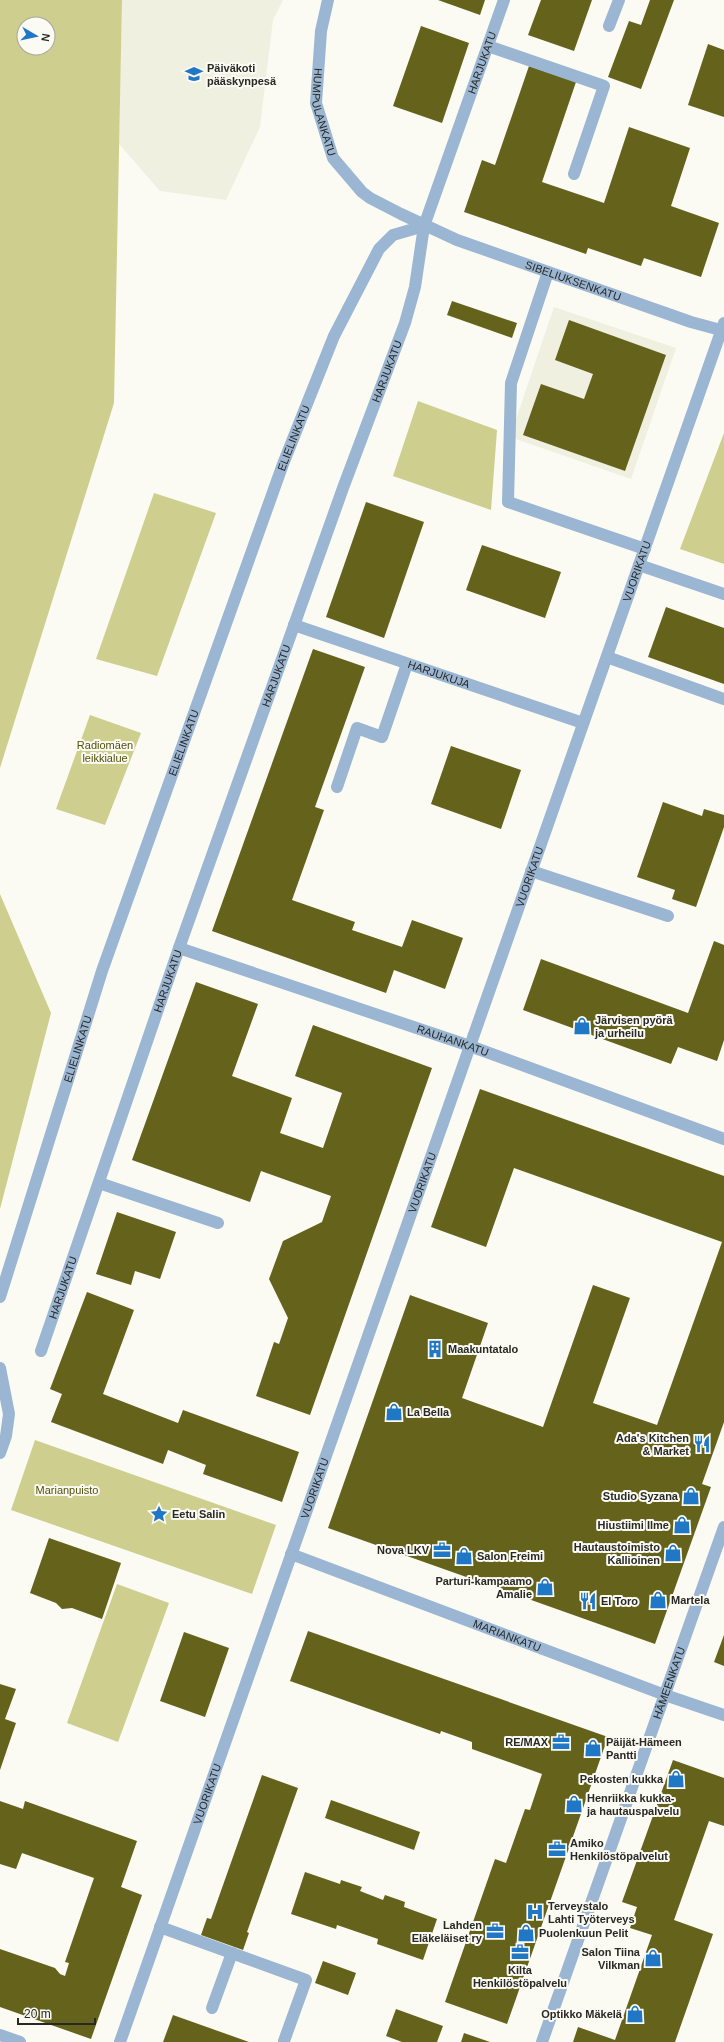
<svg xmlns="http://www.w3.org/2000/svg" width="724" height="2042" viewBox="0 0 724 2042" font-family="Helvetica,sans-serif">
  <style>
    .built { fill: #f0f0e1 }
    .green { fill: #cece8e; fill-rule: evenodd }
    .building { fill: #64621b }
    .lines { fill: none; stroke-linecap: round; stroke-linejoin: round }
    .minor { stroke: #9bb6d2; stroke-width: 12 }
    .labels { text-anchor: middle; stroke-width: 4; stroke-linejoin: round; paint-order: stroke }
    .street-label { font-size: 11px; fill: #282825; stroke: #fbfbf4 }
    .poi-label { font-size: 11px; font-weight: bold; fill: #282825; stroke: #fbfbf4; text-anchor: start }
    .park-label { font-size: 11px; fill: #52500a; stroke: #fbfbf4 }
  </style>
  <rect width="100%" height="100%" fill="#fbfbf4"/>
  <g class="built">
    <polygon points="122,0 283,0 273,20 260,127 226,200 160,191 119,144"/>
    <polygon points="554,307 676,348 631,479 510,437"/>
  </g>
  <g class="green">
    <path d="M0,0H122L114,403L0,768ZM24,24H48V48H24Z"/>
    <polygon points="418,401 497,430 491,510 393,476"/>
    <polygon points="724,433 724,564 680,549"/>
    <polygon points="154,493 216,513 157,676 96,659"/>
    <polygon points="90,715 141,733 105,825 56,809"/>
    <polygon points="0,894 51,1013 0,1209"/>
    <polygon points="35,1440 276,1525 252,1594 11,1510"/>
    <polygon points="117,1584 169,1603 118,1742 67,1723"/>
  </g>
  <g class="building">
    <polygon points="438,0 485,0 480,15"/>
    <polygon points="541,0 592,0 574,51 528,35"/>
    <polygon points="650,0 674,0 641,89 608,77 629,21 641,25"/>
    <polygon points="421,26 469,43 442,123 393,106"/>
    <polygon points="708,44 724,50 724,117 688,105"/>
    <polygon points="529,66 576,82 542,182 604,203 629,127 690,148 671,206 719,223 701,277 644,258 641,266 588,248 586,254 464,212 482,160 495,165"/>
    <polygon points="452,301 517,323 512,338 447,315"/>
    <polygon points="569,320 666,355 625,471 523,435 541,384 584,399 593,374 555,360"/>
    <polygon points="366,502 424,522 384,638 326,617"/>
    <polygon points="482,545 561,572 545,618 466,590"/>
    <polygon points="666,607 724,628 724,684 648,657"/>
    <polygon points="313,649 365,667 315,807 324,810 292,900 355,922 352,930 402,947 412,920 463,938 445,989 394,970 386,993 212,931"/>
    <polygon points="451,746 521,770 501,829 431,804"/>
    <polygon points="663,802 702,816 704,809 724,815 724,827 696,907 672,899 675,890 637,877"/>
    <polygon points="714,941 724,945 724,1040 717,1061 678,1047 671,1064 523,1010 541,959 688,1013"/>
    <polygon points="196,982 258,1004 232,1076 292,1098 280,1133 323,1148 342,1093 295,1076 313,1025 432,1068 310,1415 256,1396 274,1342 279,1344 288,1318 269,1279 283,1241 322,1222 331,1196 261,1171 250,1202 132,1160"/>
    <polygon points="480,1089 724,1176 724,1422 702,1484 711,1487 655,1644 328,1528 410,1295 488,1323 462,1398 543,1427 593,1285 630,1298 593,1403 657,1425 722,1242 514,1168 486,1247 431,1227"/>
    <polygon points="117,1212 176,1232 160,1279 135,1271 131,1285 96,1274"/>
    <polygon points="87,1292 134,1310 103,1394 178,1423 183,1410 299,1452 282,1502 203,1474 206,1465 168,1450 163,1464 51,1422 62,1394 50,1389"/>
    <polygon points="49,1538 121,1563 102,1619 72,1608 62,1609 56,1603 30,1593"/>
    <polygon points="308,1631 608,1737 507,2024 445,2002 495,1859 506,1863 525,1809 530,1810 542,1774 472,1749 472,1742 441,1731 440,1734 290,1681"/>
    <polygon points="184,1632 229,1648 205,1717 160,1701"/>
    <polygon points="724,1635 724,1666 714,1662"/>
    <polygon points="0,1684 16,1689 5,1719 16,1723 0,1770"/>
    <polygon points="673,1760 724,1778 724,1826 709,1821 674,1920 713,1934 675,2042 573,2042 578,2027 615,2040 652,1935 630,1928 637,1907 622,1902"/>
    <polygon points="262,1775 298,1788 247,1932 249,1933 243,1950 201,1935 207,1918 211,1919"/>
    <polygon points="331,1800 420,1832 414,1850 325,1818"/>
    <polygon points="0,1801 23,1809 25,1801 137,1841 121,1887 142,1895 91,2039 0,2007 0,1949 55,1968 60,1974 65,1976 69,1963 65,1962 94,1878 22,1853 16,1869 0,1864"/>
    <polygon points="305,1872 340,1884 341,1880 362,1887 360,1891 383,1900 385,1895 405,1902 404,1907 437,1919 423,1960 377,1944 378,1939 337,1925 336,1929 291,1914"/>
    <polygon points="323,1961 356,1973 348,1995 315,1983"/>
    <polygon points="396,2009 443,2026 437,2042 402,2042 386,2036"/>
    <polygon points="173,2015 249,2042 163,2042"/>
    <polygon points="464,2033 490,2042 461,2042"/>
  </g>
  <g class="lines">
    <g class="minor">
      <path id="s1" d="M328,0L321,31L316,103L333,158L362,192L370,198L401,214L457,240L691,322L724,331"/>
      <polyline points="609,26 619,0"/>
      <polyline points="488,46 604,86 574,174"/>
      <polyline points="548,272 511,383 508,502 645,549"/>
      <polyline points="639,565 724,594"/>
      <path id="s2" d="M294,625L583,723"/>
      <polyline points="607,657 724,699"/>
      <polyline points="337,787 357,728 382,737 407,664"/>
      <polyline points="531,871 668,916"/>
      <path id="s3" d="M179,948L470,1046L724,1139"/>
      <polyline points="99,1183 218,1223"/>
      <path id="s4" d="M0,1297L102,971L283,464L334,336L379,249L393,235L424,226"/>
      <path id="s5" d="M41,1351L179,948L343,488L405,323L415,287L424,226L504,0"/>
      <polyline points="0,1368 9,1414 6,1436 0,1453"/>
      <path id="s6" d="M291,1554L665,1695L724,1715"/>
      <polyline points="160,1927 306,1980 284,2041"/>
      <polyline points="212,2008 232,1953"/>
      <polyline points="0,2035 20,2042"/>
      <path id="s7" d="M120,2042L724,323"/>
      <path id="s8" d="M542,2042L724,1527"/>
    </g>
  </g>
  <defs>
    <g id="school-bare" transform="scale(1.38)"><path d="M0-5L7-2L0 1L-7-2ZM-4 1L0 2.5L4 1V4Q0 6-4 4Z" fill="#1f77c5" stroke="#fbfbf4" stroke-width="2.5" paint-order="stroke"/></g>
    <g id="shop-bare" transform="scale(1.38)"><path d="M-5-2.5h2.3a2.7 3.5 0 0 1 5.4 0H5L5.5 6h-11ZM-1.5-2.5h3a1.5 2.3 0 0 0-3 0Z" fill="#1f77c5" stroke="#fbfbf4" stroke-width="2.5" paint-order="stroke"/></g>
    <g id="building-bare" transform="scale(1.38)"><path d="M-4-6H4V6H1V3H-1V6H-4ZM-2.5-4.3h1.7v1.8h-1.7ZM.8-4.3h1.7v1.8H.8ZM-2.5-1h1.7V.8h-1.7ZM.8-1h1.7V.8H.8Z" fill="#1f77c5" stroke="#fbfbf4" stroke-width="2.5" paint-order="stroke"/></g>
    <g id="restaurant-bare" transform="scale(1.38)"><path d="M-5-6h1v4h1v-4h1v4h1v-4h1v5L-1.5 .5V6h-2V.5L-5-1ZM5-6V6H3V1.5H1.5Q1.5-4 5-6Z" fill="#1f77c5" stroke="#fbfbf4" stroke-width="2.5" paint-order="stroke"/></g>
    <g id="sight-bare" transform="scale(1.38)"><path d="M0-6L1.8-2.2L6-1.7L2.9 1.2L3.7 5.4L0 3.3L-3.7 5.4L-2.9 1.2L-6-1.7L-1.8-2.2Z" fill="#1f77c5" stroke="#fbfbf4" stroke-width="2.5" paint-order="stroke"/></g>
    <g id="office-bare" transform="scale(1.38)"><path d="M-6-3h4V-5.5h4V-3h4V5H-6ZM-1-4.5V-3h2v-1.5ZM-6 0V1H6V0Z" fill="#1f77c5" stroke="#fbfbf4" stroke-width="2.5" paint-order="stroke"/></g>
    <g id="hospital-bare" transform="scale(1.38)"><path d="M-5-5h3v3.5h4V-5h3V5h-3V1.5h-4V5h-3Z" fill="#1f77c5" stroke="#fbfbf4" stroke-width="2.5" paint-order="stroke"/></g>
  </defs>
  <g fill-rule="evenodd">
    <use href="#school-bare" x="194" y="74"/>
    <use href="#shop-bare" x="582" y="1026"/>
    <use href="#building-bare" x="435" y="1349"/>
    <use href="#shop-bare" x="394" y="1412"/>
    <use href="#restaurant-bare" x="702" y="1444"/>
    <use href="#shop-bare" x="691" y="1496"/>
    <use href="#sight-bare" x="159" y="1514"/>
    <use href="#shop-bare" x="682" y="1525"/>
    <use href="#office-bare" x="442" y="1550"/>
    <use href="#shop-bare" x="673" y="1553"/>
    <use href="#shop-bare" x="464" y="1556"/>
    <use href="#shop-bare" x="545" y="1587"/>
    <use href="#shop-bare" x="658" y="1600"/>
    <use href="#restaurant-bare" x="588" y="1601"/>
    <use href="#office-bare" x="561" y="1742"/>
    <use href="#shop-bare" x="593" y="1748"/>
    <use href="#shop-bare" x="676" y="1779"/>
    <use href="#shop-bare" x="574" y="1804"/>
    <use href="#office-bare" x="557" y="1849"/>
    <use href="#hospital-bare" x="535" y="1912"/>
    <use href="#office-bare" x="495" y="1931"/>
    <use href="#shop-bare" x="526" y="1933"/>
    <use href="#office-bare" x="520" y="1952"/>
    <use href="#shop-bare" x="653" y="1958"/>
    <use href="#shop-bare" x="635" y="2014"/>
  </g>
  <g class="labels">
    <g class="street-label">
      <text dy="4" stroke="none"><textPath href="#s5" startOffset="1363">HARJUKATU</textPath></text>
      <text dy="4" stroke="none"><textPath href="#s1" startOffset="114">HUMPULANKATU</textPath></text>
      <text dy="4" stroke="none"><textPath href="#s1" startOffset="436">SIBELIUKSENKATU</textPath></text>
      <text dy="4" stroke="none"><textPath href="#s5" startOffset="1039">HARJUKATU</textPath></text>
      <text dy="4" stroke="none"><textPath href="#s4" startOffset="908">ELIELINKATU</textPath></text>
      <text dy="4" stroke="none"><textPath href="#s7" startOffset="1559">VUORIKATU</textPath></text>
      <text dy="4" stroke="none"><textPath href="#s2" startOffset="153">HARJUKUJA</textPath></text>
      <text dy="4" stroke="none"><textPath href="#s5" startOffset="715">HARJUKATU</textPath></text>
      <text dy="4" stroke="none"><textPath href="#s4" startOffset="584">ELIELINKATU</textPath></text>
      <text dy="4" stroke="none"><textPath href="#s7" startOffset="1235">VUORIKATU</textPath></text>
      <text dy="4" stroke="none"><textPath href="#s5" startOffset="391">HARJUKATU</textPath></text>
      <text dy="4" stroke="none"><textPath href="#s3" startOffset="289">RAUHANKATU</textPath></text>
      <text dy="4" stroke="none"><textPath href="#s4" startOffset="260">ELIELINKATU</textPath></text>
      <text dy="4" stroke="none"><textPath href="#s7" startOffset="911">VUORIKATU</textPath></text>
      <text dy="4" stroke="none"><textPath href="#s5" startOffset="67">HARJUKATU</textPath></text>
      <text dy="4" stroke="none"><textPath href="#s7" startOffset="587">VUORIKATU</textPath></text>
      <text dy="4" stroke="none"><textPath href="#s6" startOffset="231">MARIANKATU</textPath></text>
      <text dy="4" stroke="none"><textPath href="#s8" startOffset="381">HÄMEENKATU</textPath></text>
      <text dy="4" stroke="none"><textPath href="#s7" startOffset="263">VUORIKATU</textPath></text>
    </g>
    <g class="poi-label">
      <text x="207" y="72">Päiväkoti<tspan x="207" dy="13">pääskynpesä</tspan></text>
      <text x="595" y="1024">Järvisen pyörä<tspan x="595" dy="13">ja urheilu</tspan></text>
      <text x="448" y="1353">Maakuntatalo</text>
      <text x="407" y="1416">La Bella</text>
      <text x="689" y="1442" text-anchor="end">Ada's Kitchen<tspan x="689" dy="13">&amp; Market</tspan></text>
      <text x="678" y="1500" text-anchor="end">Studio Syzana</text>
      <text x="172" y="1518">Eetu Salin</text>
      <text x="669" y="1529" text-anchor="end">Hiustiimi Ilme</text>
      <text x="660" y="1551" text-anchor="end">Hautaustoimisto<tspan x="660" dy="13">Kallioinen</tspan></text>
      <text x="429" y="1554" text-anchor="end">Nova LKV</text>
      <text x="477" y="1560">Salon Freimi</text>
      <text x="532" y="1585" text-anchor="end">Parturi-kampaamo<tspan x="532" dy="13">Amalie</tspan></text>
      <text x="671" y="1604">Martela</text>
      <text x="601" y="1605">El Toro</text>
      <text x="548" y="1746" text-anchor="end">RE/MAX</text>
      <text x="606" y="1746">Päijät-Hämeen<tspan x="606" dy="13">Pantti</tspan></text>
      <text x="663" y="1783" text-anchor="end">Pekosten kukka</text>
      <text x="587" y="1802">Henriikka kukka-<tspan x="587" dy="13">ja hautauspalvelu</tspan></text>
      <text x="570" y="1847">Amiko<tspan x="570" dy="13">Henkilöstöpalvelut</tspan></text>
      <text x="548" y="1910">Terveystalo<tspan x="548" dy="13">Lahti Työterveys</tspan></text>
      <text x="482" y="1929" text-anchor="end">Lahden<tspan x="482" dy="13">Eläkeläiset ry</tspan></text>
      <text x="539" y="1937">Puolenkuun Pelit</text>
      <text x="640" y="1956" text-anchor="end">Salon Tiina<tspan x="640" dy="13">Vilkman</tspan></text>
      <text x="520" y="1974" text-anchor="middle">Kilta<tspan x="520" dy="13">Henkilöstöpalvelu</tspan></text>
      <text x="622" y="2018" text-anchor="end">Optikko Mäkelä</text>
    </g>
    <g class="park-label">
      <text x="105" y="749">Radiomäen<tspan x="105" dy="13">leikkialue</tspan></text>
      <text x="67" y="1494">Marianpuisto</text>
    </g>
  </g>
  <g transform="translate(36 36) rotate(99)"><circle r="19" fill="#fbfbf4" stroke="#a7a7a1"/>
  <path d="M0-3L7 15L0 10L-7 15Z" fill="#1f77c5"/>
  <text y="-6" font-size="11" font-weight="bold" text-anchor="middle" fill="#282825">N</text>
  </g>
  <path d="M18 2018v6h77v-6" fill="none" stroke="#282825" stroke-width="2"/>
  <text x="24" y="2018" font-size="12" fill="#282825" stroke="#fbfbf4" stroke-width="3" paint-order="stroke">20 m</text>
</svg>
